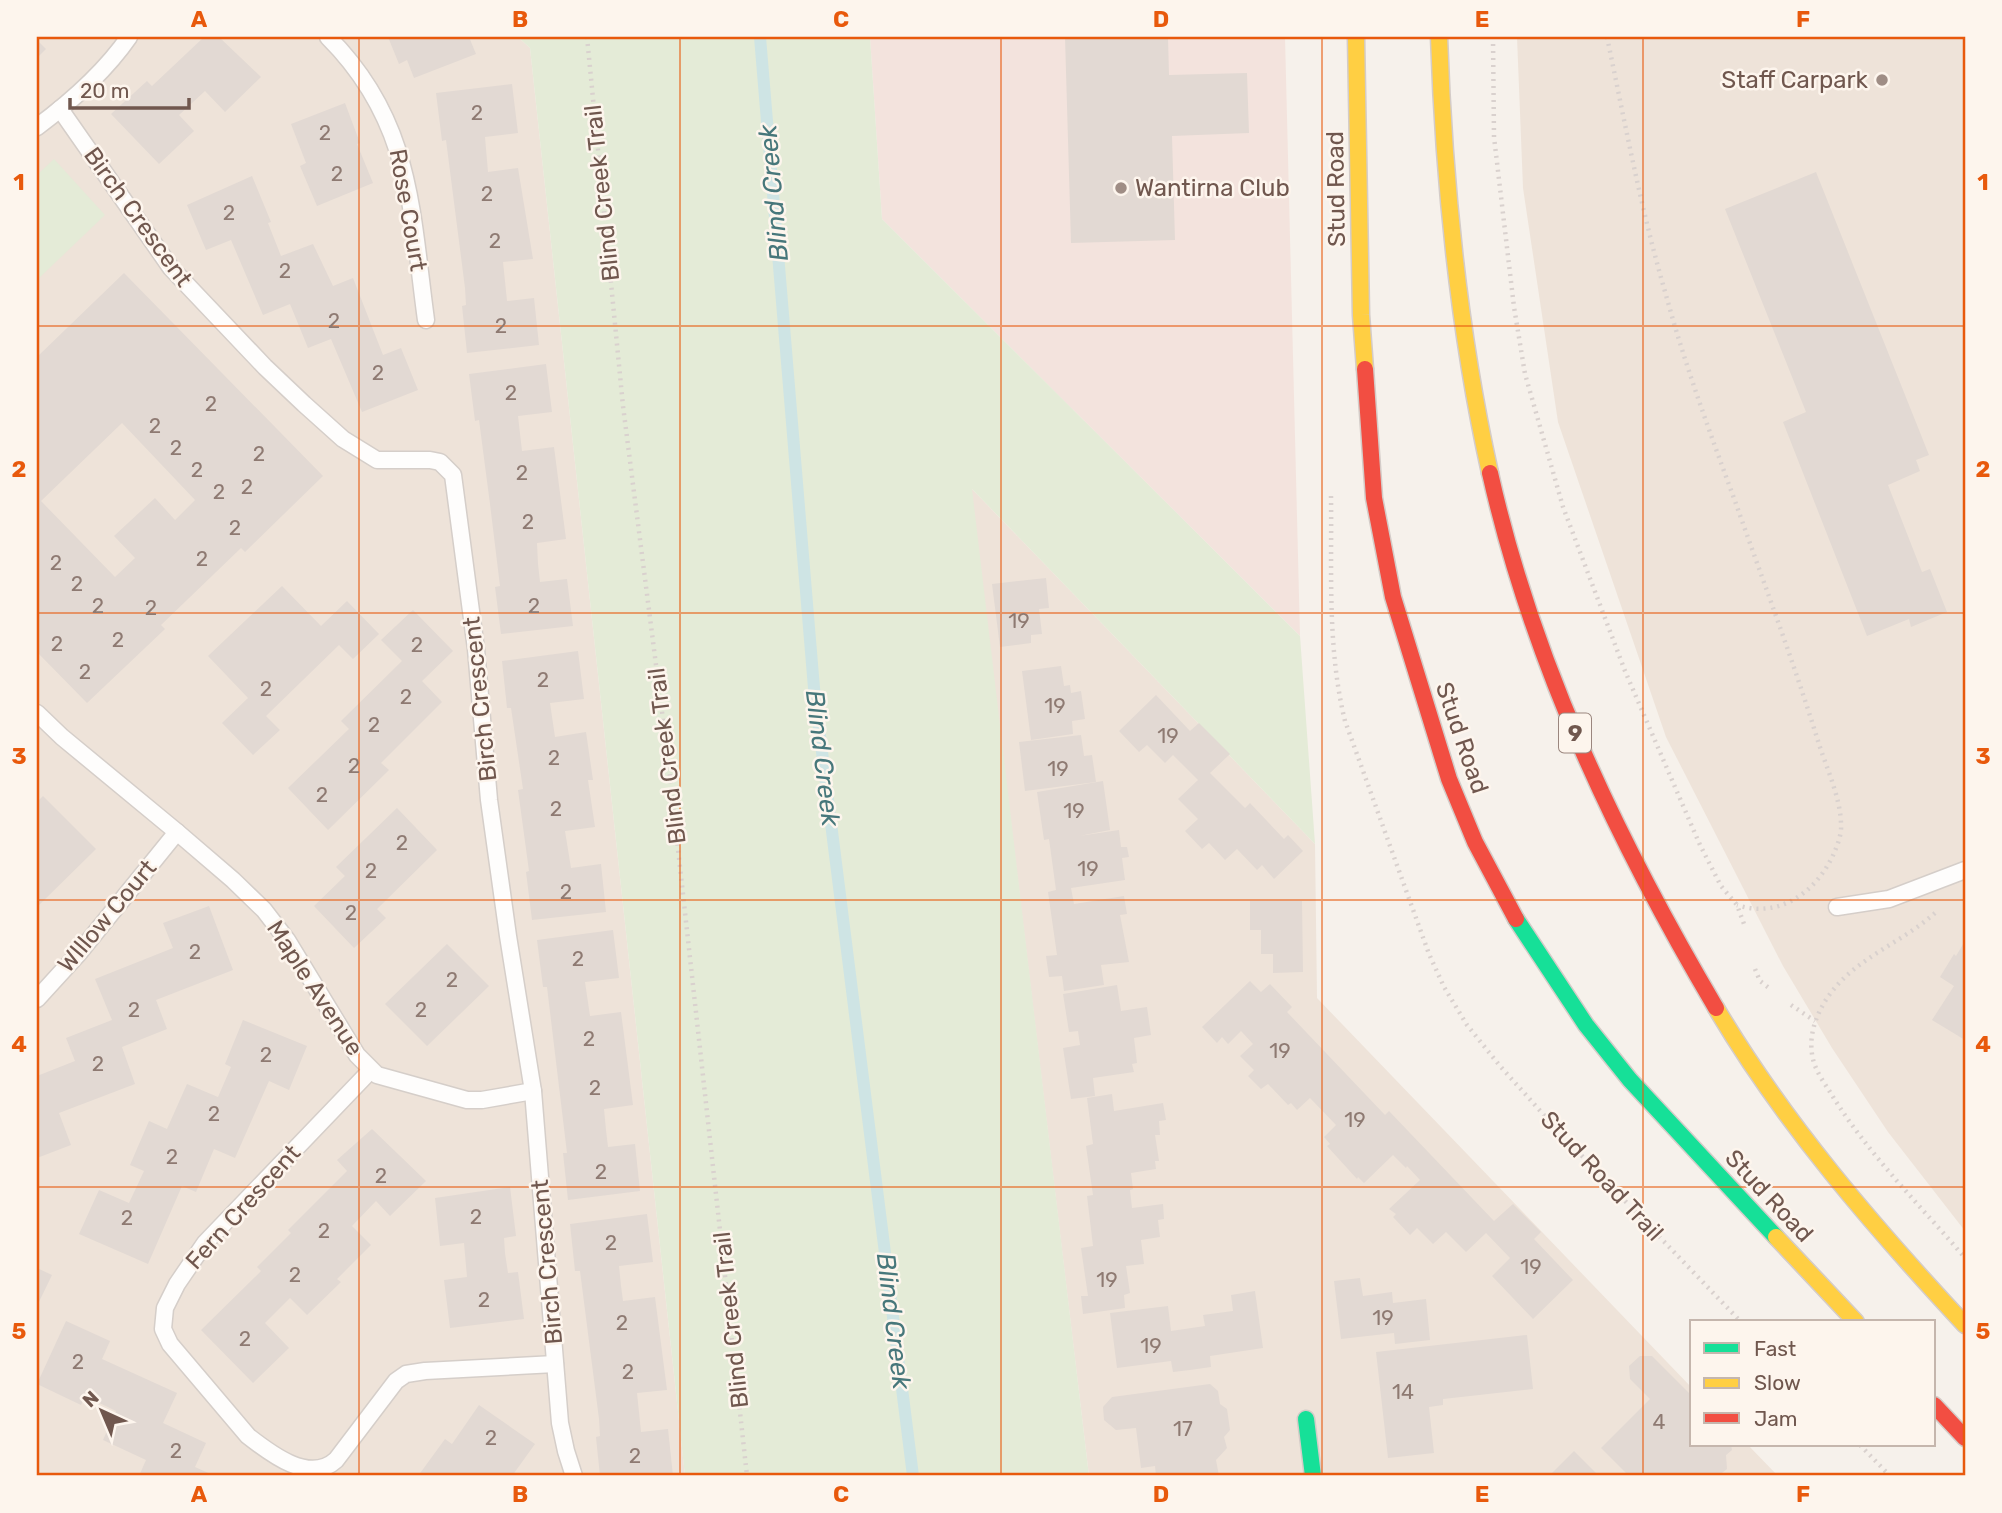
<svg xmlns="http://www.w3.org/2000/svg" width="2002" height="1513" viewBox="0 0 2002 1513" font-family="Rubik,sans-serif">
  <style>
    .residential { fill: #eee3d9 }
    .commercial { fill: #f3e3dd }
    .green { fill: #e4ebd7 }
    .lines { fill: none; stroke-linecap: round; stroke-linejoin: round }
    .stream { stroke: #cee4e4; stroke-width: 12 }
    .building { fill: #e2d9d3; fill-rule: evenodd }
    .lane-casing { stroke: #d5cec9; stroke-width: 19 }
    .fast-casing { stroke: #d4ccc8; stroke-width: 19 }
    .slow-casing { stroke: #d4ccc8; stroke-width: 19 }
    .jam-casing { stroke: #d4ccc8; stroke-width: 19 }
    .path { stroke: #d9d1ce; stroke-width: 4.5; stroke-dasharray: 2 5; stroke-linecap: butt }
    .lane { stroke: #fefdfc; stroke-width: 16 }
    .fast { stroke: #16e098; stroke-width: 16 }
    .slow { stroke: #ffcf43; stroke-width: 16 }
    .jam { stroke: #f24e42; stroke-width: 16 }
    .grid { fill: none; stroke: #e8590c; stroke-width: 2; stroke-opacity: 0.55 }
    .poi-dot { fill: #9f8d85; stroke: #fdf5ed; stroke-width: 2.5 }
    .labels { text-anchor: middle; stroke-width: 5; stroke-linejoin: round; paint-order: stroke }
    .number-label { font-size: 21px; fill: #8e7a72 }
    .shield { fill: #fdf5ed; stroke: #9a867e; stroke-width: 2 }
    .shield-label { font-size: 23px; font-weight: bold; fill: #70574e }
    .poi-label { font-size: 24px; fill: #70574e; stroke: #fdf5ed; text-anchor: end }
    .street-label { font-size: 24px; fill: #70574e; stroke: #fdf5ed }
    .water-label { font-size: 26px; font-style: italic; fill: #47777b; stroke: #fdf5ed }
    .neatline { fill: none; stroke: #e8590c; stroke-width: 2.5 }
    .grid-label { font-size: 23px; text-anchor: middle; font-weight: bold; fill: #e8590c }
  </style>
  <rect width="100%" height="100%" fill="#f6f1eb"/>
  <g class="residential">
    <polygon points="37,37 518,37 530,48 685,1476 37,1476"/>
    <polygon points="1517,37 1965,37 1965,1231 1888,1132 1832,1048 1783,966 1666,737 1558,422 1523,188"/>
    <polygon points="971,488 1315,844 1317,998 1692,1388 1692,1445 1748,1445 1778,1476 1089,1476"/>
  </g>
  <polygon class="commercial" points="870,37 1285,37 1300,636 882,219"/>
  <g class="green">
    <polygon points="518,37 870,37 882,219 1300,636 1315,844 972,489 1089,1476 685,1476 530,48"/>
    <polygon points="54,159 105,215 37,280 37,175"/>
  </g>
  <g class="lines">
    <polyline class="stream" points="760,37 814,688 913,1476"/>
  </g>
  <g class="building">
    <polygon points="204,37 219,37 261,77 225,112 205,91 179,115 194,131 159,164 111,114 147,81 152,86"/>
    <polygon points="388,37 469,37 476,54 414,78 407,60 399,64"/>
    <polygon points="1065,37 1168,37 1169,75 1247,73 1249,133 1172,136 1175,240 1071,243"/>
    <polygon points="37,40 46,49 37,58"/>
    <polygon points="512,84 518,133 485,137 488,172 518,168 533,259 503,262 507,301 534,298 539,345 467,353 462,306 466,305 465,288 446,140 442,141 436,93"/>
    <polygon points="345,103 360,143 357,144 373,183 317,206 300,166 306,163 291,124"/>
    <polygon points="1816,172 1929,455 1916,460 1920,471 1888,485 1922,572 1930,569 1947,612 1911,627 1909,619 1867,636 1783,422 1806,412 1725,209"/>
    <polygon points="252,176 271,222 268,223 281,256 313,244 333,286 353,278 383,355 401,348 418,390 362,412 331,339 308,348 290,304 263,315 231,240 206,250 187,205"/>
    <path d="M124,273L323,476L245,552L241,548L161,625L165,629L87,703L37,652V357ZM122,423L195,500L175,520L155,498L114,536L135,558L115,577L41,501Z"/>
    <polygon points="546,364 552,412 518,416 522,451 554,447 566,539 537,543 538,564 540,582 567,579 573,626 501,634 495,587 500,586 490,504 479,420 475,421 469,374"/>
    <polygon points="1046,578 1049,608 1039,609 1042,634 1031,635 1031,643 1000,647 992,584"/>
    <polygon points="282,586 321,626 347,601 379,634 353,659 339,645 266,716 280,730 253,755 222,723 248,698 208,656"/>
    <polygon points="413,610 453,651 422,681 442,702 381,763 389,770 328,830 288,788 349,729 341,721 402,661 381,640"/>
    <polygon points="578,651 584,699 550,703 555,737 586,732 593,780 588,780 595,827 565,831 571,868 601,864 606,912 532,920 526,872 529,871 518,790 523,789 511,708 507,708 502,661"/>
    <polygon points="1061,666 1064,686 1070,685 1071,693 1081,691 1085,719 1072,721 1073,734 1031,740 1022,671"/>
    <polygon points="1156,695 1190,731 1199,723 1230,754 1210,773 1245,808 1250,803 1284,839 1288,835 1303,851 1274,879 1262,865 1257,870 1237,849 1225,860 1209,843 1202,849 1185,831 1198,819 1178,799 1198,780 1173,755 1165,763 1147,745 1139,752 1119,731"/>
    <polygon points="1081,735 1084,756 1092,755 1096,782 1025,791 1019,742"/>
    <polygon points="1103,781 1110,830 1079,836 1119,830 1121,847 1127,847 1129,857 1122,858 1125,880 1071,888 1074,904 1124,896 1127,914 1120,915 1129,962 1101,965 1104,985 1064,991 1062,976 1049,977 1046,956 1057,955 1048,892 1056,890 1049,839 1044,840 1037,792"/>
    <polygon points="43,796 96,849 37,907 37,802"/>
    <polygon points="397,808 437,850 377,909 386,918 354,948 314,906 345,876 336,867"/>
    <polygon points="1250,901 1302,901 1303,972 1273,973 1273,954 1261,954 1261,930 1250,930"/>
    <polygon points="209,906 233,970 156,1000 167,1029 122,1047 135,1084 59,1113 71,1145 37,1158 37,1076 75,1061 66,1038 112,1020 95,979 173,948 163,923"/>
    <polygon points="613,930 619,978 585,982 590,1016 621,1012 633,1105 604,1109 606,1130 608,1147 635,1144 640,1191 568,1200 563,1153 567,1153 547,987 543,987 537,940"/>
    <polygon points="1965,941 1965,1040 1932,1020 1954,986 1940,977 1954,954 1956,956"/>
    <polygon points="447,944 489,986 427,1046 385,1004"/>
    <polygon points="1250,981 1261,992 1270,984 1292,1007 1287,1012 1385,1115 1389,1111 1494,1221 1513,1204 1541,1232 1534,1239 1573,1280 1533,1319 1492,1276 1510,1258 1486,1233 1466,1252 1446,1232 1433,1244 1417,1228 1410,1235 1393,1217 1396,1214 1389,1209 1420,1180 1407,1166 1406,1168 1393,1155 1364,1183 1358,1177 1357,1179 1327,1146 1330,1144 1324,1137 1336,1125 1310,1098 1297,1110 1291,1103 1288,1105 1268,1084 1261,1089 1248,1076 1254,1070 1240,1056 1253,1044 1241,1031 1228,1044 1222,1037 1217,1043 1202,1027"/>
    <polygon points="1117,985 1121,1011 1147,1007 1151,1035 1134,1038 1137,1063 1132,1064 1134,1072 1093,1078 1095,1096 1071,1099 1063,1048 1080,1045 1078,1031 1069,1032 1063,994"/>
    <polygon points="243,1020 307,1046 289,1090 269,1081 235,1158 214,1149 196,1192 182,1186 148,1264 79,1234 99,1190 129,1203 144,1171 130,1165 149,1121 167,1129 187,1084 218,1097 231,1067 225,1064"/>
    <polygon points="1112,1094 1114,1111 1163,1103 1166,1120 1159,1121 1160,1135 1155,1135 1159,1161 1155,1161 1156,1169 1131,1173 1133,1189 1130,1190 1132,1208 1163,1204 1164,1219 1158,1220 1160,1237 1141,1240 1144,1264 1126,1266 1130,1293 1124,1295 1125,1308 1083,1314 1081,1296 1088,1296 1081,1248 1093,1246 1087,1196 1093,1195 1086,1146 1093,1144 1087,1098"/>
    <polygon points="372,1129 426,1181 390,1216 376,1201 352,1226 371,1245 337,1279 341,1282 307,1315 290,1298 265,1323 289,1348 253,1383 201,1330 261,1271 257,1267 291,1233 288,1230 347,1171 337,1160"/>
    <polygon points="510,1187 516,1236 504,1238 505,1253 508,1273 518,1272 524,1319 450,1328 444,1280 467,1277 464,1243 440,1246 435,1198"/>
    <polygon points="647,1214 653,1262 619,1266 621,1286 623,1301 655,1297 667,1390 637,1393 641,1432 668,1429 673,1476 600,1476 596,1437 600,1436 599,1419 580,1271 575,1271 570,1224"/>
    <polygon points="37,1268 52,1275 37,1306"/>
    <polygon points="1360,1278 1363,1296 1392,1292 1393,1303 1426,1299 1430,1340 1395,1344 1394,1333 1341,1339 1334,1281"/>
    <polygon points="1255,1291 1263,1348 1210,1356 1211,1367 1190,1370 1173,1372 1171,1361 1117,1368 1110,1313 1168,1306 1171,1331 1205,1326 1203,1315 1233,1311 1231,1295"/>
    <polygon points="66,1321 110,1341 102,1359 177,1393 163,1423 206,1443 195,1467 215,1476 139,1476 146,1460 103,1440 116,1411 85,1396 81,1405 37,1384"/>
    <polygon points="1527,1335 1533,1389 1443,1399 1443,1405 1429,1407 1434,1453 1388,1458 1376,1352"/>
    <polygon points="1640,1356 1652,1356 1692,1396 1692,1445 1731,1445 1732,1450 1726,1455 1727,1469 1718,1476 1629,1476 1601,1448 1650,1399 1630,1379 1629,1366"/>
    <polygon points="1210,1384 1218,1391 1220,1404 1227,1409 1230,1430 1224,1437 1227,1448 1216,1460 1219,1476 1156,1476 1155,1466 1141,1468 1136,1428 1116,1430 1104,1420 1103,1407 1112,1397"/>
    <polygon points="479,1405 535,1444 512,1476 418,1476 445,1439 452,1444"/>
    <polygon points="1574,1451 1599,1476 1556,1476 1552,1473"/>
  </g>
  <g class="lines">
    <g class="lane-casing">
      <g id="lane">
        <path d="M328,37C412,121 411,210 426,320"/>
        <polyline points="60,109 171,268 265,367 304,404 343,439 377,460 430,460 440,462 453,475 476,649 489,800 508,936 533,1091 560,1423 566,1451 574,1476"/>
        <path d="M37,127C72,101 104,73 129,37"/>
        <polyline points="37,713 62,737 177,832 233,880 264,910 287,940 357,1055 377,1075 467,1100 482,1100 533,1091"/>
        <polyline points="1837,907 1889,899 1965,870"/>
        <polyline points="37,999 79,953 177,832"/>
        <path d="M371,1070L205,1243L177,1284L165,1308L163,1329L170,1344L248,1436C271,1454 310,1484 336,1460L396,1381L406,1374L425,1371L555,1364"/>
      </g>
    </g>
    <g class="fast-casing">
      <g id="fast">
        <polyline points="1516,919 1586,1025 1630,1080 1776,1237"/>
        <polyline points="1306,1419 1313,1476"/>
      </g>
    </g>
    <g class="slow-casing">
      <g id="slow">
        <polyline points="1356,37 1361,315 1365,369"/>
        <path d="M1439,37C1444,184 1458,329 1490,473"/>
        <path d="M1716,1008C1784,1123 1874,1227 1965,1325"/>
        <polyline points="1776,1237 1856,1322"/>
      </g>
    </g>
    <g class="jam-casing">
      <g id="jam">
        <polyline points="1365,369 1374,498 1393,597 1449,779 1475,842 1516,919"/>
        <path d="M1490,473C1533,664 1617,840 1716,1008"/>
        <polyline points="1934,1405 1965,1438"/>
      </g>
    </g>
    <g class="path">
      <polyline points="587,37 623,406 669,767 747,1476"/>
      <polyline points="1493,37 1494,137 1514,307 1525,374 1563,507 1625,671 1700,845 1721,886 1737,905 1744,924"/>
      <path d="M1607,37C1625,123 1641,210 1666,295C1685,365 1710,433 1735,501C1763,581 1793,660 1818,741C1826,767 1840,796 1841,823C1842,833 1838,844 1834,853C1817,892 1779,919 1737,905"/>
      <path d="M1331,496C1332,571 1327,648 1345,721L1429,954L1444,987L1467,1025L1500,1066L1561,1134L1741,1322"/>
      <path d="M1935,913C1906,939 1867,954 1840,982C1822,1001 1808,1028 1812,1054C1814,1069 1823,1081 1830,1092C1867,1153 1919,1204 1965,1258"/>
      <polyline points="1755,969 1760,981 1769,988"/>
      <polyline points="1791,1005 1815,1021"/>
      <polyline points="1860,1445 1890,1476"/>
    </g>
    <use href="#lane" class="lane"/>
    <use href="#fast" class="fast"/>
    <use href="#slow" class="slow"/>
    <use href="#jam" class="jam"/>
  </g>
  <path class="grid" d="M359,37V1476M680,37V1476M1001,37V1476M1322,37V1476M1643,37V1476M37,326H1965M37,613H1965M37,900H1965M37,1187H1965"/>
  <g class="poi-dot">
    <circle cx="1882" cy="80" r="7"/>
    <circle cx="1121" cy="188" r="7"/>
  </g>
  <g class="labels">
    <g class="number-label">
      <text x="477" y="120">2</text>
      <text x="325" y="140">2</text>
      <text x="337" y="181">2</text>
      <text x="487" y="201">2</text>
      <text x="229" y="220">2</text>
      <text x="495" y="248">2</text>
      <text x="285" y="278">2</text>
      <text x="334" y="328">2</text>
      <text x="501" y="333">2</text>
      <text x="378" y="380">2</text>
      <text x="511" y="400">2</text>
      <text x="211" y="411">2</text>
      <text x="155" y="433">2</text>
      <text x="176" y="455">2</text>
      <text x="259" y="461">2</text>
      <text x="197" y="477">2</text>
      <text x="522" y="480">2</text>
      <text x="247" y="494">2</text>
      <text x="219" y="499">2</text>
      <text x="528" y="529">2</text>
      <text x="235" y="535">2</text>
      <text x="202" y="566">2</text>
      <text x="56" y="570">2</text>
      <text x="77" y="591">2</text>
      <text x="98" y="613">2</text>
      <text x="534" y="613">2</text>
      <text x="151" y="615">2</text>
      <text x="1019" y="628">19</text>
      <text x="118" y="647">2</text>
      <text x="57" y="651">2</text>
      <text x="417" y="652">2</text>
      <text x="85" y="679">2</text>
      <text x="543" y="687">2</text>
      <text x="266" y="696">2</text>
      <text x="406" y="704">2</text>
      <text x="1055" y="713">19</text>
      <text x="374" y="732">2</text>
      <text x="1168" y="743">19</text>
      <text x="554" y="765">2</text>
      <text x="354" y="773">2</text>
      <text x="1058" y="776">19</text>
      <text x="322" y="802">2</text>
      <text x="556" y="816">2</text>
      <text x="1074" y="818">19</text>
      <text x="402" y="850">2</text>
      <text x="1088" y="876">19</text>
      <text x="371" y="878">2</text>
      <text x="566" y="899">2</text>
      <text x="351" y="920">2</text>
      <text x="195" y="959">2</text>
      <text x="578" y="966">2</text>
      <text x="452" y="987">2</text>
      <text x="134" y="1017">2</text>
      <text x="421" y="1017">2</text>
      <text x="589" y="1046">2</text>
      <text x="1280" y="1058">19</text>
      <text x="266" y="1062">2</text>
      <text x="98" y="1071">2</text>
      <text x="595" y="1095">2</text>
      <text x="214" y="1121">2</text>
      <text x="1355" y="1127">19</text>
      <text x="172" y="1164">2</text>
      <text x="601" y="1179">2</text>
      <text x="381" y="1183">2</text>
      <text x="476" y="1224">2</text>
      <text x="127" y="1225">2</text>
      <text x="324" y="1238">2</text>
      <text x="611" y="1250">2</text>
      <text x="1531" y="1274">19</text>
      <text x="295" y="1282">2</text>
      <text x="1107" y="1287">19</text>
      <text x="484" y="1307">2</text>
      <text x="1383" y="1325">19</text>
      <text x="622" y="1330">2</text>
      <text x="245" y="1346">2</text>
      <text x="1151" y="1353">19</text>
      <text x="78" y="1369">2</text>
      <text x="628" y="1379">2</text>
      <text x="1403" y="1399">14</text>
      <text x="1659" y="1429">4</text>
      <text x="1183" y="1436">17</text>
      <text x="491" y="1445">2</text>
      <text x="176" y="1458">2</text>
      <text x="635" y="1463">2</text>
    </g>
    <rect class="shield" x="1559" y="713.5" width="32" height="39" rx="5"/>
    <g class="shield-label">
      <text x="1575" y="741">9</text>
    </g>
    <g class="poi-label">
      <text x="1868" y="88">Staff Carpark</text>
      <text x="1135" y="196" text-anchor="start">Wantirna Club</text>
    </g>
    <g class="street-label">
      <text transform="translate(1336 189) rotate(-91)" y="8">Stud Road</text>
      <text transform="translate(602 193) rotate(-96)" y="8">Blind Creek Trail</text>
      <text transform="translate(408 210) rotate(80)" y="8">Rose Court</text>
      <text transform="translate(138 217) rotate(54)" y="8">Birch Crescent</text>
      <text transform="translate(480 699) rotate(-96)" y="8">Birch Crescent</text>
      <text transform="translate(1462 738) rotate(71)" y="8">Stud Road</text>
      <text transform="translate(667 756) rotate(-97)" y="8">Blind Creek Trail</text>
      <text transform="translate(107 916) rotate(-50)" y="8">WIllow Court</text>
      <text transform="translate(315 988) rotate(57)" y="8">Maple Avenue</text>
      <text transform="translate(1602 1176) rotate(47)" y="8">Stud Road Trail</text>
      <text transform="translate(1769 1196) rotate(47)" y="8">Stud Road</text>
      <text transform="translate(243 1207) rotate(-48)" y="8">Fern Crescent</text>
      <text transform="translate(547 1262) rotate(-95)" y="8">Birch Crescent</text>
      <text transform="translate(731 1320) rotate(-96)" y="8">Blind Creek Trail</text>
    </g>
    <g class="water-label">
      <text transform="translate(773 193) rotate(-95)" y="9">Blind Creek</text>
      <text transform="translate(823 758) rotate(83)" y="9">Blind Creek</text>
      <text transform="translate(894 1321) rotate(83)" y="9">Blind Creek</text>
    </g>
  </g>
  <rect width="2002" height="1513" fill="none" stroke="#fdf5ed" stroke-width="77"/>
  <rect x="1690" y="1320" width="245" height="126" fill="#fdf5ed" stroke="#c5b6ad" stroke-width="2"/>
  <rect x="1704" y="1343" width="35" height="10" fill="#16e098" stroke="#c5b6ad" stroke-width="2"/>
  <text x="1754" y="1356" font-size="21" fill="#70574e">Fast</text>
  <rect x="1704" y="1378" width="35" height="10" fill="#ffcf43" stroke="#c5b6ad" stroke-width="2"/>
  <text x="1754" y="1390" font-size="21" fill="#70574e">Slow</text>
  <rect x="1704" y="1413" width="35" height="10" fill="#f24e42" stroke="#c5b6ad" stroke-width="2"/>
  <text x="1754" y="1426" font-size="21" fill="#70574e">Jam</text>
  <g transform="translate(102 1411) rotate(316)" stroke="#fdf5ed" stroke-width="5" paint-order="stroke">
  <path d="M0-5L12 26L0 18L-12 26Z" fill="#70574e"/>
  <text y="-10" font-size="19" font-weight="bold" text-anchor="middle" fill="#70574e">N</text>
  </g>
  <path d="M70 98v10h119v-10" fill="none" stroke="#70574e" stroke-width="3.5"/>
  <text x="80" y="98" font-size="21" fill="#70574e" stroke="#fdf5ed" stroke-width="5" paint-order="stroke">20 m</text>
  <rect x="38" y="38" width="1926" height="1436" class="neatline"/>
  <g class="grid-label">
    <text x="199" y="27">A</text>
    <text x="520" y="27">B</text>
    <text x="841" y="27">C</text>
    <text x="1161" y="27">D</text>
    <text x="1482" y="27">E</text>
    <text x="1803" y="27">F</text>
    <text x="19" y="190">1</text>
    <text x="1983" y="190">1</text>
    <text x="19" y="477">2</text>
    <text x="1983" y="477">2</text>
    <text x="19" y="764">3</text>
    <text x="1983" y="764">3</text>
    <text x="19" y="1052">4</text>
    <text x="1983" y="1052">4</text>
    <text x="19" y="1339">5</text>
    <text x="1983" y="1339">5</text>
    <text x="199" y="1502">A</text>
    <text x="520" y="1502">B</text>
    <text x="841" y="1502">C</text>
    <text x="1161" y="1502">D</text>
    <text x="1482" y="1502">E</text>
    <text x="1803" y="1502">F</text>
  </g>
</svg>
